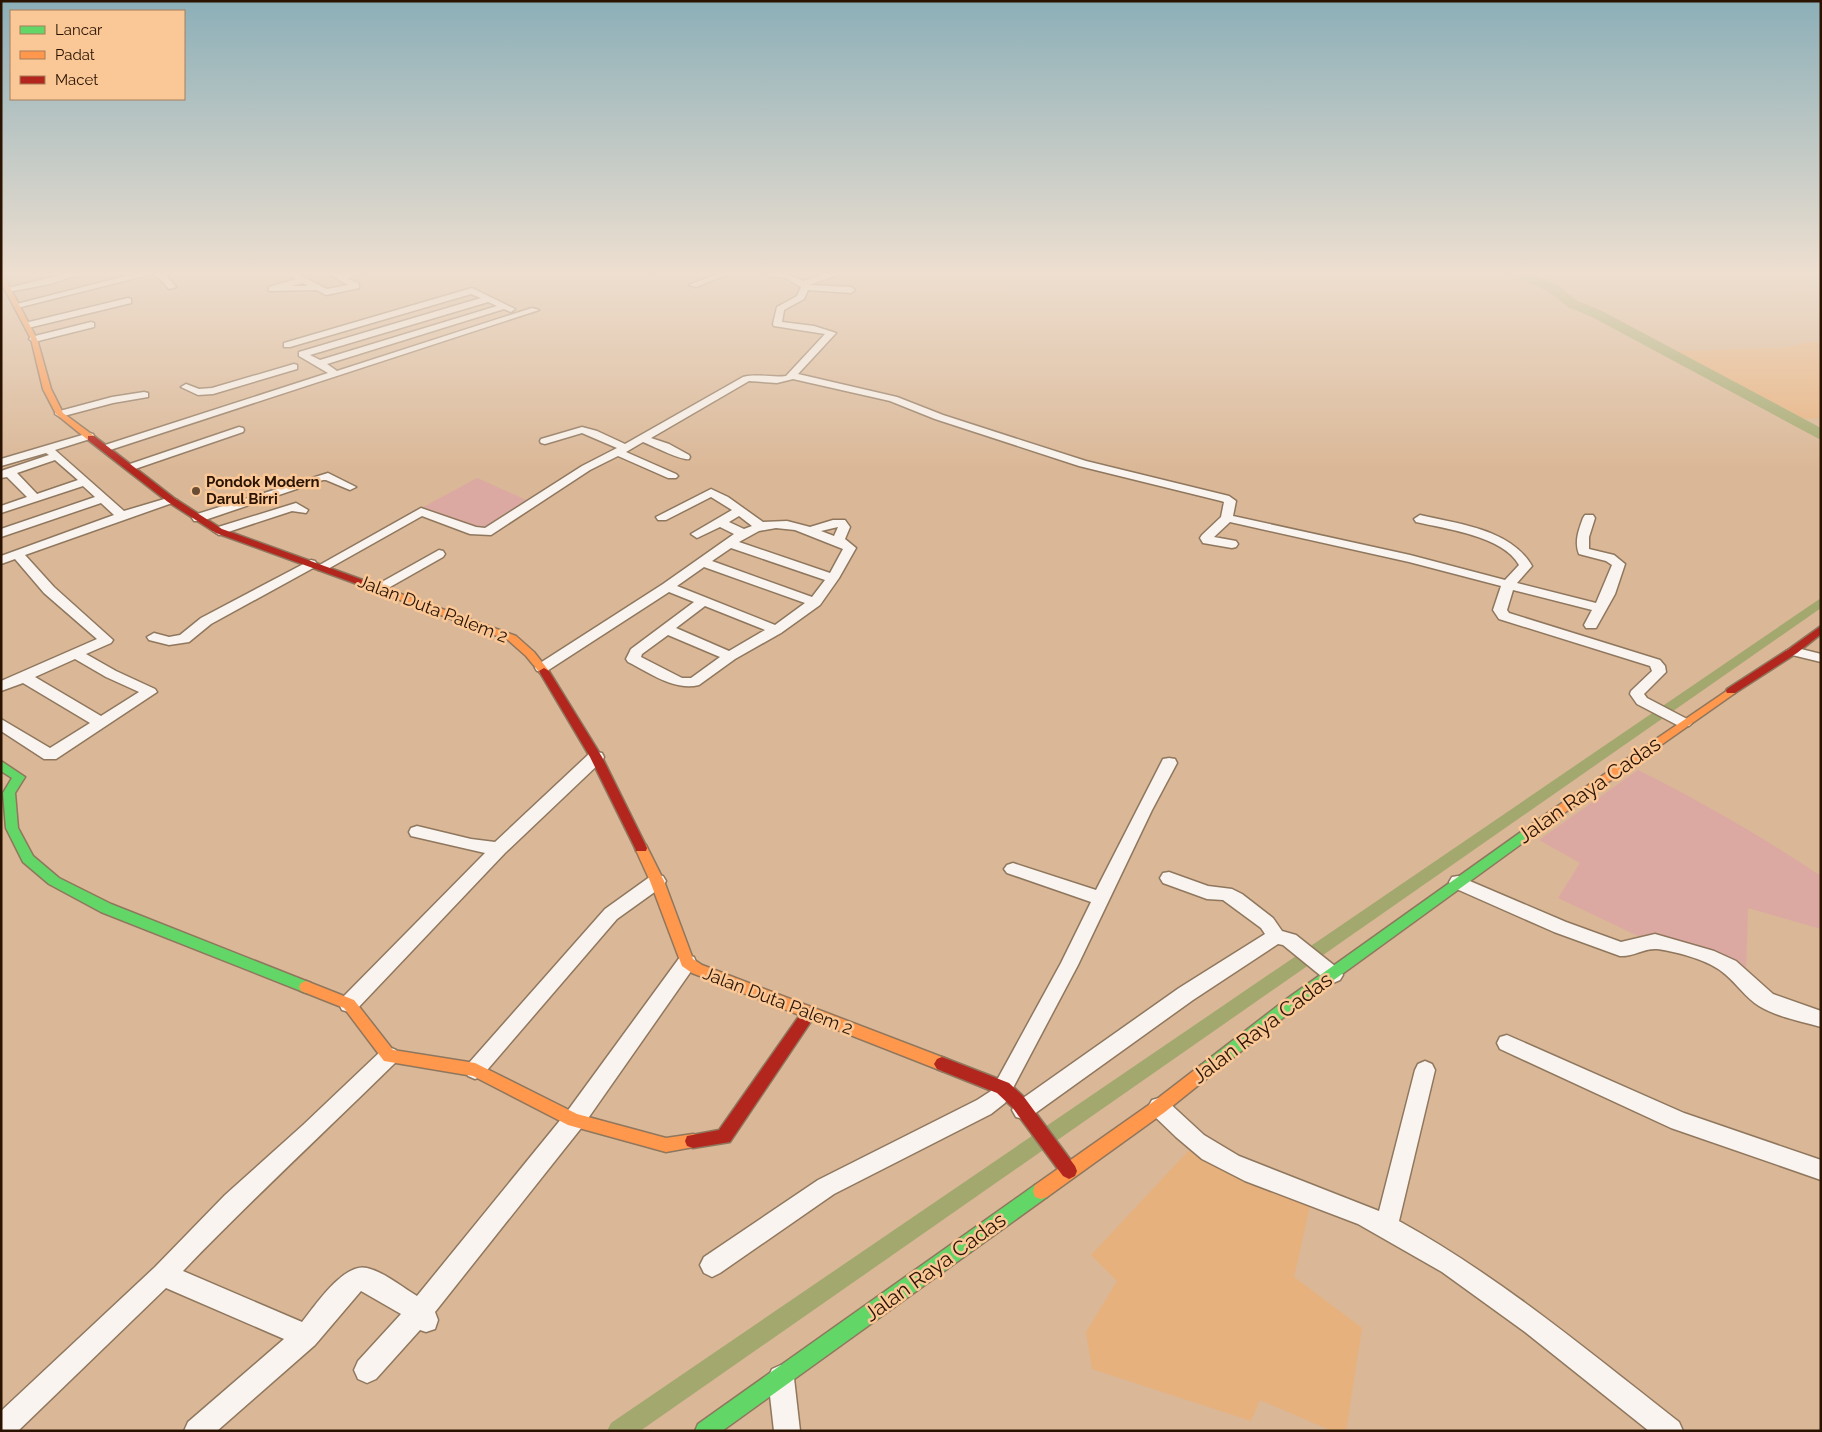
<svg xmlns="http://www.w3.org/2000/svg" width="1822" height="1432" viewBox="0 0 1822 1432" font-family="Raleway,sans-serif">
  <style>
    .built { fill: #e7b17e }
    .green { fill: #dca9a2 }
    .lines { fill: none; stroke-linecap: round; stroke-linejoin: round }
    .canal { fill: #a3a86f; fill-rule: evenodd }
    .river { fill: #a3a86f; fill-rule: evenodd }
    .street-casing { stroke: #8f775e; stroke-width: 3 }
    .fast-casing { stroke: #8f775e; stroke-width: 3 }
    .slow-casing { stroke: #8f775e; stroke-width: 3 }
    .jam-casing { stroke: #8f775e; stroke-width: 3 }
    .street { fill: #f9f4ef; fill-rule: evenodd }
    .fast { fill: #63d668; fill-rule: evenodd }
    .slow { fill: #ff974d; fill-rule: evenodd }
    .jam { fill: #b3261e; fill-rule: evenodd }
    .poi-dot { fill: #684c34; stroke: #fac797; stroke-width: 2 }
    .labels { text-anchor: middle; stroke-width: 5; stroke-linejoin: round; paint-order: stroke }
    .far-poi-label { font-size: 15px; font-weight: bold; fill: #2a1300; stroke: #fac797; text-anchor: start }
    .street-label { font-size: 18px; fill: #2a1300; stroke: #fac797 }
    .near-street-label { font-size: 21px; fill: #2a1300; stroke: #fac797 }
  </style>
  <rect width="100%" height="100%" fill="#dab796"/>
  <g class="built">
    <polygon points="1809,342 1821,342 1821,418 1804,419 1676,351 1782,348"/>
    <polygon points="1193,1146 1311,1202 1294,1277 1362,1328 1346,1431 1332,1431 1260,1400 1251,1421 1092,1369 1086,1332 1117,1281 1091,1255"/>
  </g>
  <g class="green">
    <polygon points="477,478 533,503 477,534 416,511"/>
    <path d="M1638,770C1701,801 1762,837 1821,876V929L1748,908L1746,973L1657,945L1558,898L1580,863L1539,840Z"/>
  </g>
  <g class="lines">
    <polygon class="canal" points="1821,598 1821,608 640,1431 607,1431 611,1423"/>
    <polygon class="river" points="1500,271 1520,271 1531,273 1557,285 1578,301 1602,311 1821,428 1821,440 1592,317 1568,307 1547,291 1521,279 1501,274"/>
    <g class="street-casing">
      <g id="street">
        <polygon points="77,271 88,271 50,284 8,292 4,289"/>
        <path d="M145,271C162,271 166,274 176,287L169,289L160,279L152,274L17,308L13,305Z"/>
        <path d="M283,271H292L327,289L348,285L324,271H333L340,274L356,271H369L347,278L359,284V288L326,295L317,290L269,291V287L296,279ZM303,283L308,286H291Z"/>
        <polygon points="650,271 665,271 653,275 649,273"/>
        <polygon points="725,271 736,271 696,287 689,285"/>
        <path d="M750,271L781,272L804,281L833,271H844L843,273L809,285L851,287L855,290L851,293L808,290L804,299L784,310L782,322L814,326L836,333L798,374L897,397L943,415L1086,461L1229,496L1236,501L1233,516L1410,555L1505,580L1519,565C1503,536 1446,529 1416,522L1414,519L1420,515C1458,524 1511,529 1532,566L1517,583L1596,603L1612,565L1606,561L1579,554C1574,542 1579,529 1583,518L1585,515H1593L1595,518L1589,537V549L1614,555L1625,564L1615,594L1596,628H1586L1584,625L1592,610L1513,590L1507,610L1509,613L1660,660L1665,666L1666,672L1644,694L1647,698L1689,720L1692,723L1689,726H1679L1637,704L1630,694L1631,691L1652,671L1650,666L1499,619L1493,610L1501,586L1409,562L1230,522L1214,537L1236,541L1238,544L1236,547L1232,548L1203,543L1200,538L1202,535L1221,517L1224,502L1221,501L1079,466L935,419L890,401L793,379L777,383L749,381L651,438L669,444L689,455L690,457L689,459C682,461 653,446 643,442L626,452L676,474L678,476L676,478H668L618,456L590,470L491,535L470,534L422,516L326,570H318L316,567L421,508L476,527L485,528L582,466L617,448L582,433L545,444L541,443L540,441L541,439L582,427L597,431L625,444L743,377C757,373 771,378 786,376L825,334L774,326L773,324L777,307L797,296L801,287L786,278L754,273Z"/>
        <path d="M472,288L515,309L511,312L504,309L327,364L337,371L532,308L539,310L110,450L106,451L101,448L102,446L328,373L299,356V352L481,298L471,294L290,347H284V343ZM488,302L497,306L320,360L310,355Z"/>
        <polygon points="128,298 131,299 131,303 28,328 24,325 25,323"/>
        <polygon points="91,322 94,323 94,327 34,342 29,339 31,337"/>
        <polygon points="294,364 297,365 297,369 213,394 198,395 181,387 186,384 199,389 212,388"/>
        <polygon points="144,392 148,393 148,397 113,403 60,417 55,414 56,412 112,397"/>
        <polygon points="239,427 243,428 244,430 243,432 135,469 131,470 125,467 127,465"/>
        <path d="M89,433L93,434L94,436L93,438L55,450L124,511L171,497L177,500L175,502L25,555L54,587L113,640L111,643L86,654L116,671L155,689L157,692L56,759H44L1,731V719L50,748L90,723L23,683L1,691V681L97,639L44,593L15,559L1,564V556L114,515L101,503L1,537V529L95,497L83,486L1,513V506L27,497L7,477L1,478V471L49,455L46,453L1,466V459ZM55,460L78,480L37,494L17,473ZM75,659L106,677L139,692L101,716L35,677Z"/>
        <polygon points="328,473 356,487 350,490 326,480 323,480 202,521 194,521 192,518 194,515"/>
        <path d="M711,489L728,497L763,522L787,521L810,527L833,520H845L850,527L845,539L856,548L839,578L820,605L781,633L735,659L699,685C674,691 650,673 628,662L626,659L631,649L694,602L669,592L547,671H537L535,668L537,665L663,584L734,534L720,527L697,538L691,534L732,510L711,497L666,520H658L656,517ZM739,516L752,526L744,529L729,522ZM838,527L834,536L821,531ZM776,528L795,530L843,549L830,573L739,542L759,531ZM731,548L825,580L812,597L712,561ZM704,567L805,603L775,625L677,586ZM705,606L765,630L729,651L676,628ZM668,635L720,657L691,678H682L641,657L642,654Z"/>
        <polygon points="296,503 308,510 306,513 292,511 219,535 213,531 215,528"/>
        <polygon points="439,550 443,551 445,554 443,557 383,591 378,592 371,588"/>
        <polygon points="311,560 315,561 317,564 315,567 211,624 189,642 169,645 149,640 147,637 154,633 169,637 180,635 201,618"/>
        <polygon points="1793,647 1821,654 1821,662 1788,654 1786,651"/>
        <polygon points="596,752 602,753 604,757 602,761 505,853 356,1010 349,1012 342,1010 339,1004 342,998 485,853 411,836 409,832 411,828 417,826 471,839 495,842 590,753"/>
        <polygon points="1169,758 1175,759 1177,763 1152,810 1078,965 1005,1103 991,1114 834,1194 720,1273 712,1277 704,1273 700,1265 704,1257 818,1180 977,1100 991,1091 1061,963 1091,902 1007,873 1004,869 1007,865 1013,863 1096,890 1161,763 1163,759"/>
        <polygon points="1169,872 1208,886 1232,889 1242,894 1273,918 1282,931 1296,935 1340,970 1343,975 1340,980 1333,983 1326,980 1283,945 1278,944 1193,1000 1030,1117 1023,1119 1016,1117 1012,1110 1016,1103 1179,988 1265,934 1261,928 1223,900 1207,899 1163,883 1160,878 1163,873"/>
        <polygon points="657,875 663,876 666,881 663,886 617,919 482,1076 475,1079 468,1076 465,1070 468,1064 605,909 651,876"/>
        <path d="M1458,876L1566,922L1621,942L1655,934L1714,951L1736,961L1773,994L1821,1011V1027C1800,1021 1777,1017 1759,1006C1746,998 1737,984 1725,974C1709,960 1678,952 1657,949C1644,948 1633,957 1620,956L1554,932L1452,887L1449,882L1452,877Z"/>
        <path d="M687,955L694,957L696,962L694,967L582,1127L435,1312L438,1320L435,1329L426,1332L420,1330L376,1379L367,1383L358,1379L354,1370L358,1361L401,1314L361,1291L315,1345L217,1431H184L188,1422L284,1339L166,1288L18,1431H1V1411L155,1267L225,1195L303,1125L382,1050L389,1047L396,1050L399,1056L396,1062C325,1132 252,1199 183,1271L302,1322C315,1306 344,1262 367,1268C384,1272 402,1287 417,1296L566,1113L680,957Z"/>
        <polygon points="1507,1035 1684,1113 1821,1160 1821,1180 1671,1128 1500,1049 1497,1043 1500,1037"/>
        <path d="M1425,1061L1432,1064L1435,1070L1399,1221C1500,1277 1588,1351 1679,1422L1683,1431H1649L1525,1332L1442,1272L1358,1224L1245,1181L1202,1159L1176,1137L1152,1114L1148,1107L1152,1100L1159,1098L1166,1100L1204,1135L1239,1156L1379,1211L1415,1070L1418,1064Z"/>
        <polygon points="781,1365 790,1369 794,1378 800,1431 774,1431 768,1378 772,1369"/>
      </g>
    </g>
    <g class="fast-casing">
      <g id="fast">
        <polygon points="1,761 25,777 15,793 18,828 33,856 59,878 111,904 311,983 313,987 311,991 306,993 301,991 101,912 49,884 23,862 6,828 3,793 12,778 1,771"/>
        <polygon points="1553,811 1557,812 1559,815 1557,818 1298,1006 1211,1075 1206,1077 1201,1075 1198,1070 1201,1065 1288,998 1549,812"/>
        <polygon points="1041,1183 1047,1185 1049,1191 1047,1197 722,1431 695,1431 698,1424 1035,1185"/>
      </g>
    </g>
    <g class="slow-casing">
      <g id="slow">
        <polygon points="1,274 4,276 37,339 51,389 63,413 94,436 94,440 88,440 56,414 43,389 31,339 1,282"/>
        <polygon points="371,583 516,636 534,652 549,671 548,673 540,673 526,656 508,640 368,588 366,586"/>
        <polygon points="1731,688 1736,691 1735,693 1557,818 1549,818 1547,815 1549,812"/>
        <polygon points="641,843 646,845 664,881 693,959 702,965 947,1059 950,1064 947,1069 942,1071 937,1069 692,973 682,966 650,881 635,848 636,845"/>
        <polygon points="306,981 354,1000 393,1050 475,1063 577,1114 666,1138 693,1134 699,1136 701,1141 699,1146 666,1152 568,1125 473,1076 384,1061 344,1008 301,991 299,987 301,983"/>
        <polygon points="1206,1063 1211,1065 1214,1070 1211,1075 1165,1112 1047,1197 1041,1199 1035,1197 1033,1191 1035,1185 1153,1102 1201,1065"/>
      </g>
    </g>
    <g class="jam-casing">
      <g id="jam">
        <polygon points="88,436 94,436 174,498 222,529 374,584 376,586 374,588 368,588 216,533 168,502 88,440"/>
        <polygon points="1821,626 1821,634 1797,653 1735,693 1727,693 1726,691 1727,689 1789,649"/>
        <polygon points="544,668 549,671 602,757 647,848 646,851 636,851 635,848 590,757 539,671"/>
        <polygon points="809,1007 814,1009 816,1013 814,1017 730,1142 693,1148 687,1146 685,1141 687,1136 719,1130 804,1009"/>
        <polygon points="942,1057 1009,1083 1024,1097 1075,1166 1077,1171 1075,1176 1069,1179 1063,1176 1012,1107 997,1093 937,1069 934,1064 937,1059"/>
      </g>
    </g>
    <use href="#street" class="street"/>
    <use href="#fast" class="fast"/>
    <use href="#slow" class="slow"/>
    <use href="#jam" class="jam"/>
  </g>
  <linearGradient id="sky" x2="0" y2="1"><stop stop-color="#8cafb8"/><stop offset="0.58" stop-color="#eedfd0"/><stop offset="1" stop-color="#eedfd0" stop-opacity="0"/></linearGradient>
  <rect width="1822" height="471" fill="url(#sky)"/>
  <circle class="poi-dot" cx="196" cy="491" r="5"/>
  <g class="labels">
    <g class="far-poi-label">
      <text x="206" y="487">Pondok Modern<tspan x="206" dy="17">Darul Birri</tspan></text>
    </g>
    <g class="street-label">
      <text transform="translate(433 609) rotate(21)" y="6">Jalan Duta Palem 2</text>
      <text transform="translate(778 1001) rotate(21)" y="6">Jalan Duta Palem 2</text>
    </g>
    <g class="near-street-label">
      <text transform="translate(1589 790) rotate(-35)" y="7">Jalan Raya Cadas</text>
      <text transform="translate(1262 1028) rotate(-37)" y="7">Jalan Raya Cadas</text>
      <text transform="translate(935 1267) rotate(-36)" y="7">Jalan Raya Cadas</text>
    </g>
  </g>
  <rect width="1822" height="1432" fill="none" stroke="#2a1300" stroke-width="5"/>
  <rect x="10" y="10" width="175" height="90" fill="#fac797" stroke="#a77f5b"/>
  <rect x="20" y="26" width="25" height="8" fill="#63d668" stroke="#a77f5b"/>
  <text x="55" y="35" font-size="15" fill="#2a1300">Lancar</text>
  <rect x="20" y="51" width="25" height="8" fill="#ff974d" stroke="#a77f5b"/>
  <text x="55" y="60" font-size="15" fill="#2a1300">Padat</text>
  <rect x="20" y="76" width="25" height="8" fill="#b3261e" stroke="#a77f5b"/>
  <text x="55" y="85" font-size="15" fill="#2a1300">Macet</text>
</svg>
